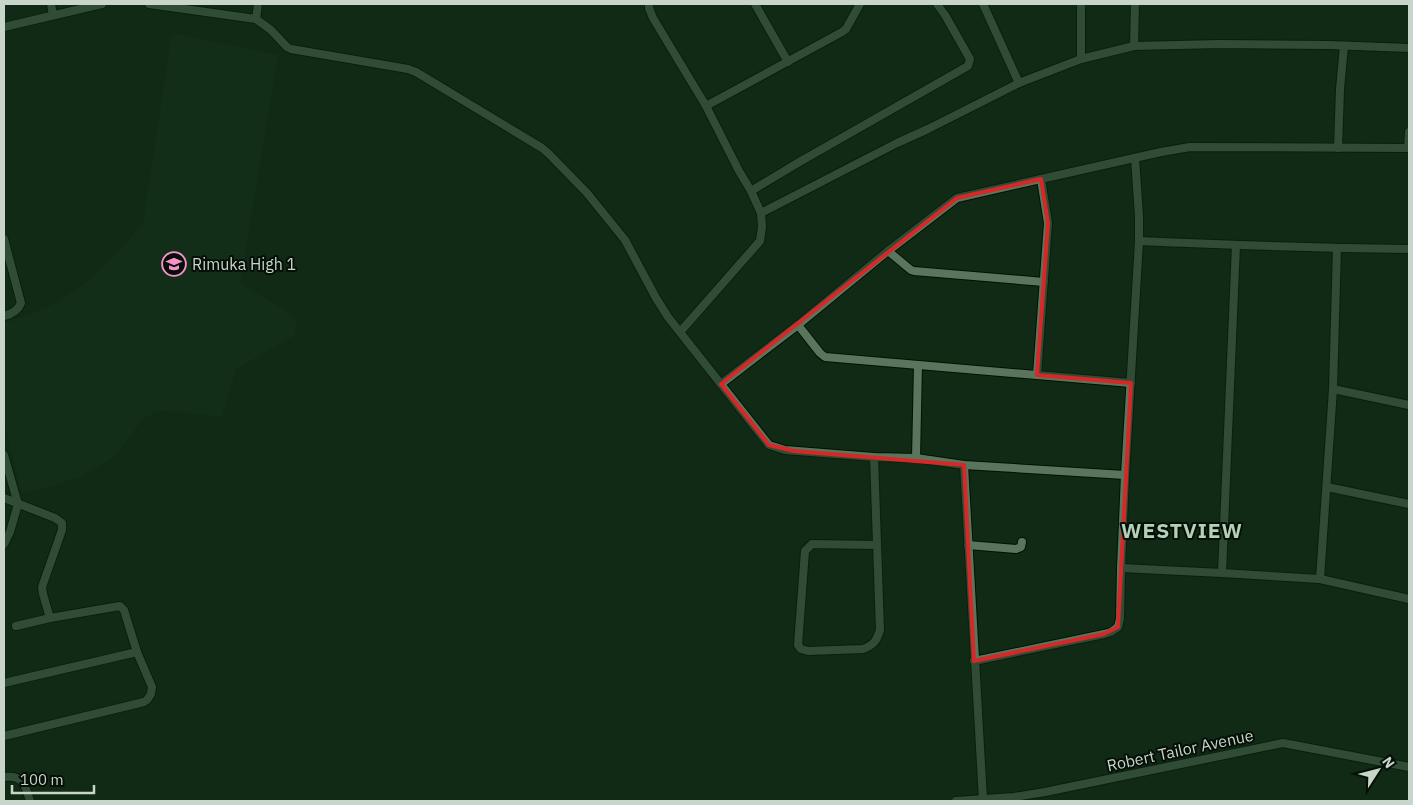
<svg xmlns="http://www.w3.org/2000/svg" width="1413" height="805" viewBox="0 0 1413 805" font-family="'IBM Plex Sans',sans-serif">
  <style>
    .built { fill: #15341c }
    .lines { fill: none; stroke-linecap: round; stroke-linejoin: round }
    .minor-casing { stroke: #001202; stroke-width: 10 }
    .minor { stroke: #5a755d; stroke-width: 8 }
    .marked { fill: none; stroke: #d62828; stroke-width: 4; stroke-linejoin: round }
    .labels { text-anchor: middle; stroke-width: 4; stroke-linejoin: round; paint-order: stroke }
    .poi-label { font-size: 16px; fill: #c7d6c9; stroke: #060f07; text-anchor: start }
    .street-label { font-size: 16px; fill: #c7d6c9; stroke: #060f07 }
    .district-label { font-size: 21px; font-weight: bold; letter-spacing: 1px; fill: #b3d1b6; stroke: #060f07 }
  </style>
  <rect width="100%" height="100%" fill="#112a16"/>
  <polygon class="built" points="172,33 278,55 240,284 277,305 296,320 295,335 236,369 222,417 184,412 157,411 143,419 113,458 80,476 52,487 22,493 4,422 4,323 24,317 57,303 90,280 122,249 143,223"/>
  <g class="lines">
    <g class="minor-casing">
      <g id="minor">
        <polyline points="51,4 53,15"/>
        <polyline points="149,4 256,19 258,4"/>
        <polyline points="649,4 649,8 653,18 706,106 739,171 751,191 761,213 762,227 760,241 680,332"/>
        <polyline points="755,4 788,62"/>
        <polyline points="983,4 1019,83"/>
        <polyline points="256,19 271,30 287,47 291,49 408,69 416,72 542,148 549,154 587,193 625,240 656,298 668,317 769,445 785,450 874,457 916,458 964,465 1125,475"/>
        <polyline points="4,27 102,4"/>
        <polyline points="1134,46 1135,4"/>
        <polyline points="1081,59 1081,4"/>
        <polyline points="706,106 842,32 846,29 860,4"/>
        <polyline points="1338,148 1340,89 1344,46"/>
        <polyline points="1408,148 1409,132"/>
        <polyline points="751,191 801,161 968,66 970,59 945,15 937,4"/>
        <polyline points="761,213 897,143 928,129 1019,83 1081,59 1134,46 1220,44 1329,45 1409,48"/>
        <path d="M4,239L21,303C18,311 12,314 4,316"/>
        <path d="M1139,241C1229,245 1319,248 1409,249"/>
        <polyline points="888,251 911,270 914,271 1044,282"/>
        <polyline points="798,325 820,353 825,357 1131,383"/>
        <polyline points="1037,375 1048,223 1041,179"/>
        <polyline points="721,384 798,325 888,251 957,198 1161,152 1190,147 1409,148"/>
        <polyline points="1333,389 1409,405"/>
        <polyline points="4,455 18,504 10,532 4,544"/>
        <path d="M874,457L880,630C877,640 874,645 863,649L808,651L801,649L798,645L805,551L812,544L877,545"/>
        <polyline points="916,458 918,365"/>
        <polyline points="964,465 983,800"/>
        <polyline points="1327,487 1409,504"/>
        <polyline points="4,498 55,518 62,523 62,530 42,587 43,594 50,618"/>
        <polyline points="968,545 1016,549 1021,547 1022,542"/>
        <polyline points="1121,568 1222,573 1320,579 1409,599"/>
        <polyline points="1222,573 1236,245"/>
        <polyline points="1320,579 1333,389 1337,248"/>
        <polyline points="974,661 1104,634 1111,632 1118,627 1120,619 1121,568 1125,475 1139,241 1139,216 1135,158"/>
        <polyline points="4,683 137,652"/>
        <polyline points="4,736 144,702 147,700 151,694 152,687 137,652 124,610 120,606 50,618 16,626"/>
        <path d="M4,777C24,775 25,785 30,801"/>
        <polyline points="956,801 1014,797 1045,792 1283,743 1409,767"/>
      </g>
    </g>
    <use href="#minor" class="minor"/>
  </g>
  <path d="M0 0H1413V805H0ZM1041,179L1048,223L1037,375L1131,383L1118,627L1104,634L974,661L964,465L794,451L769,445L721,384L957,198Z" fill="#112a16" fill-opacity=".55" fill-rule="evenodd"/>
  <path class="marked" d="M1041,179L1048,223L1037,375L1131,383L1118,627L1104,634L974,661L964,465L794,451L769,445L721,384L957,198Z"/>
  <defs>
    <g id="school-ring" transform="scale(1.25)"><circle r="9.5" fill="#060f07" stroke="#f790ce" stroke-width="1.5"/><path d="M0-5L7-2L0 1L-7-2ZM-4 1L0 2.5L4 1V4Q0 6-4 4Z" fill="#f790ce"/></g>
  </defs>
  <g fill-rule="evenodd">
    <use href="#school-ring" x="174" y="264"/>
  </g>
  <g class="labels">
    <g class="poi-label">
      <text x="192" y="270">Rimuka High 1</text>
    </g>
    <g class="street-label">
      <text transform="translate(1180 750) rotate(-12)" y="6">Robert Tailor Avenue</text>
    </g>
    <g class="district-label">
      <text x="1182" y="538">WESTVIEW</text>
    </g>
  </g>
  <rect width="1413" height="805" fill="none" stroke="#c7d6c9" stroke-width="10"/>
  <g transform="translate(1378 770) rotate(54)" stroke="#060f07" stroke-width="4" paint-order="stroke">
  <path d="M0-4L9 19L0 12L-9 19Z" fill="#c7d6c9"/>
  <text y="-8" font-size="14" font-weight="bold" text-anchor="middle" fill="#c7d6c9">N</text>
  </g>
  <path d="M12 785v8h82v-8" fill="none" stroke="#c7d6c9" stroke-width="2.5"/>
  <text x="20" y="785" font-size="15" fill="#c7d6c9" stroke="#060f07" stroke-width="4" paint-order="stroke">100 m</text>
</svg>
